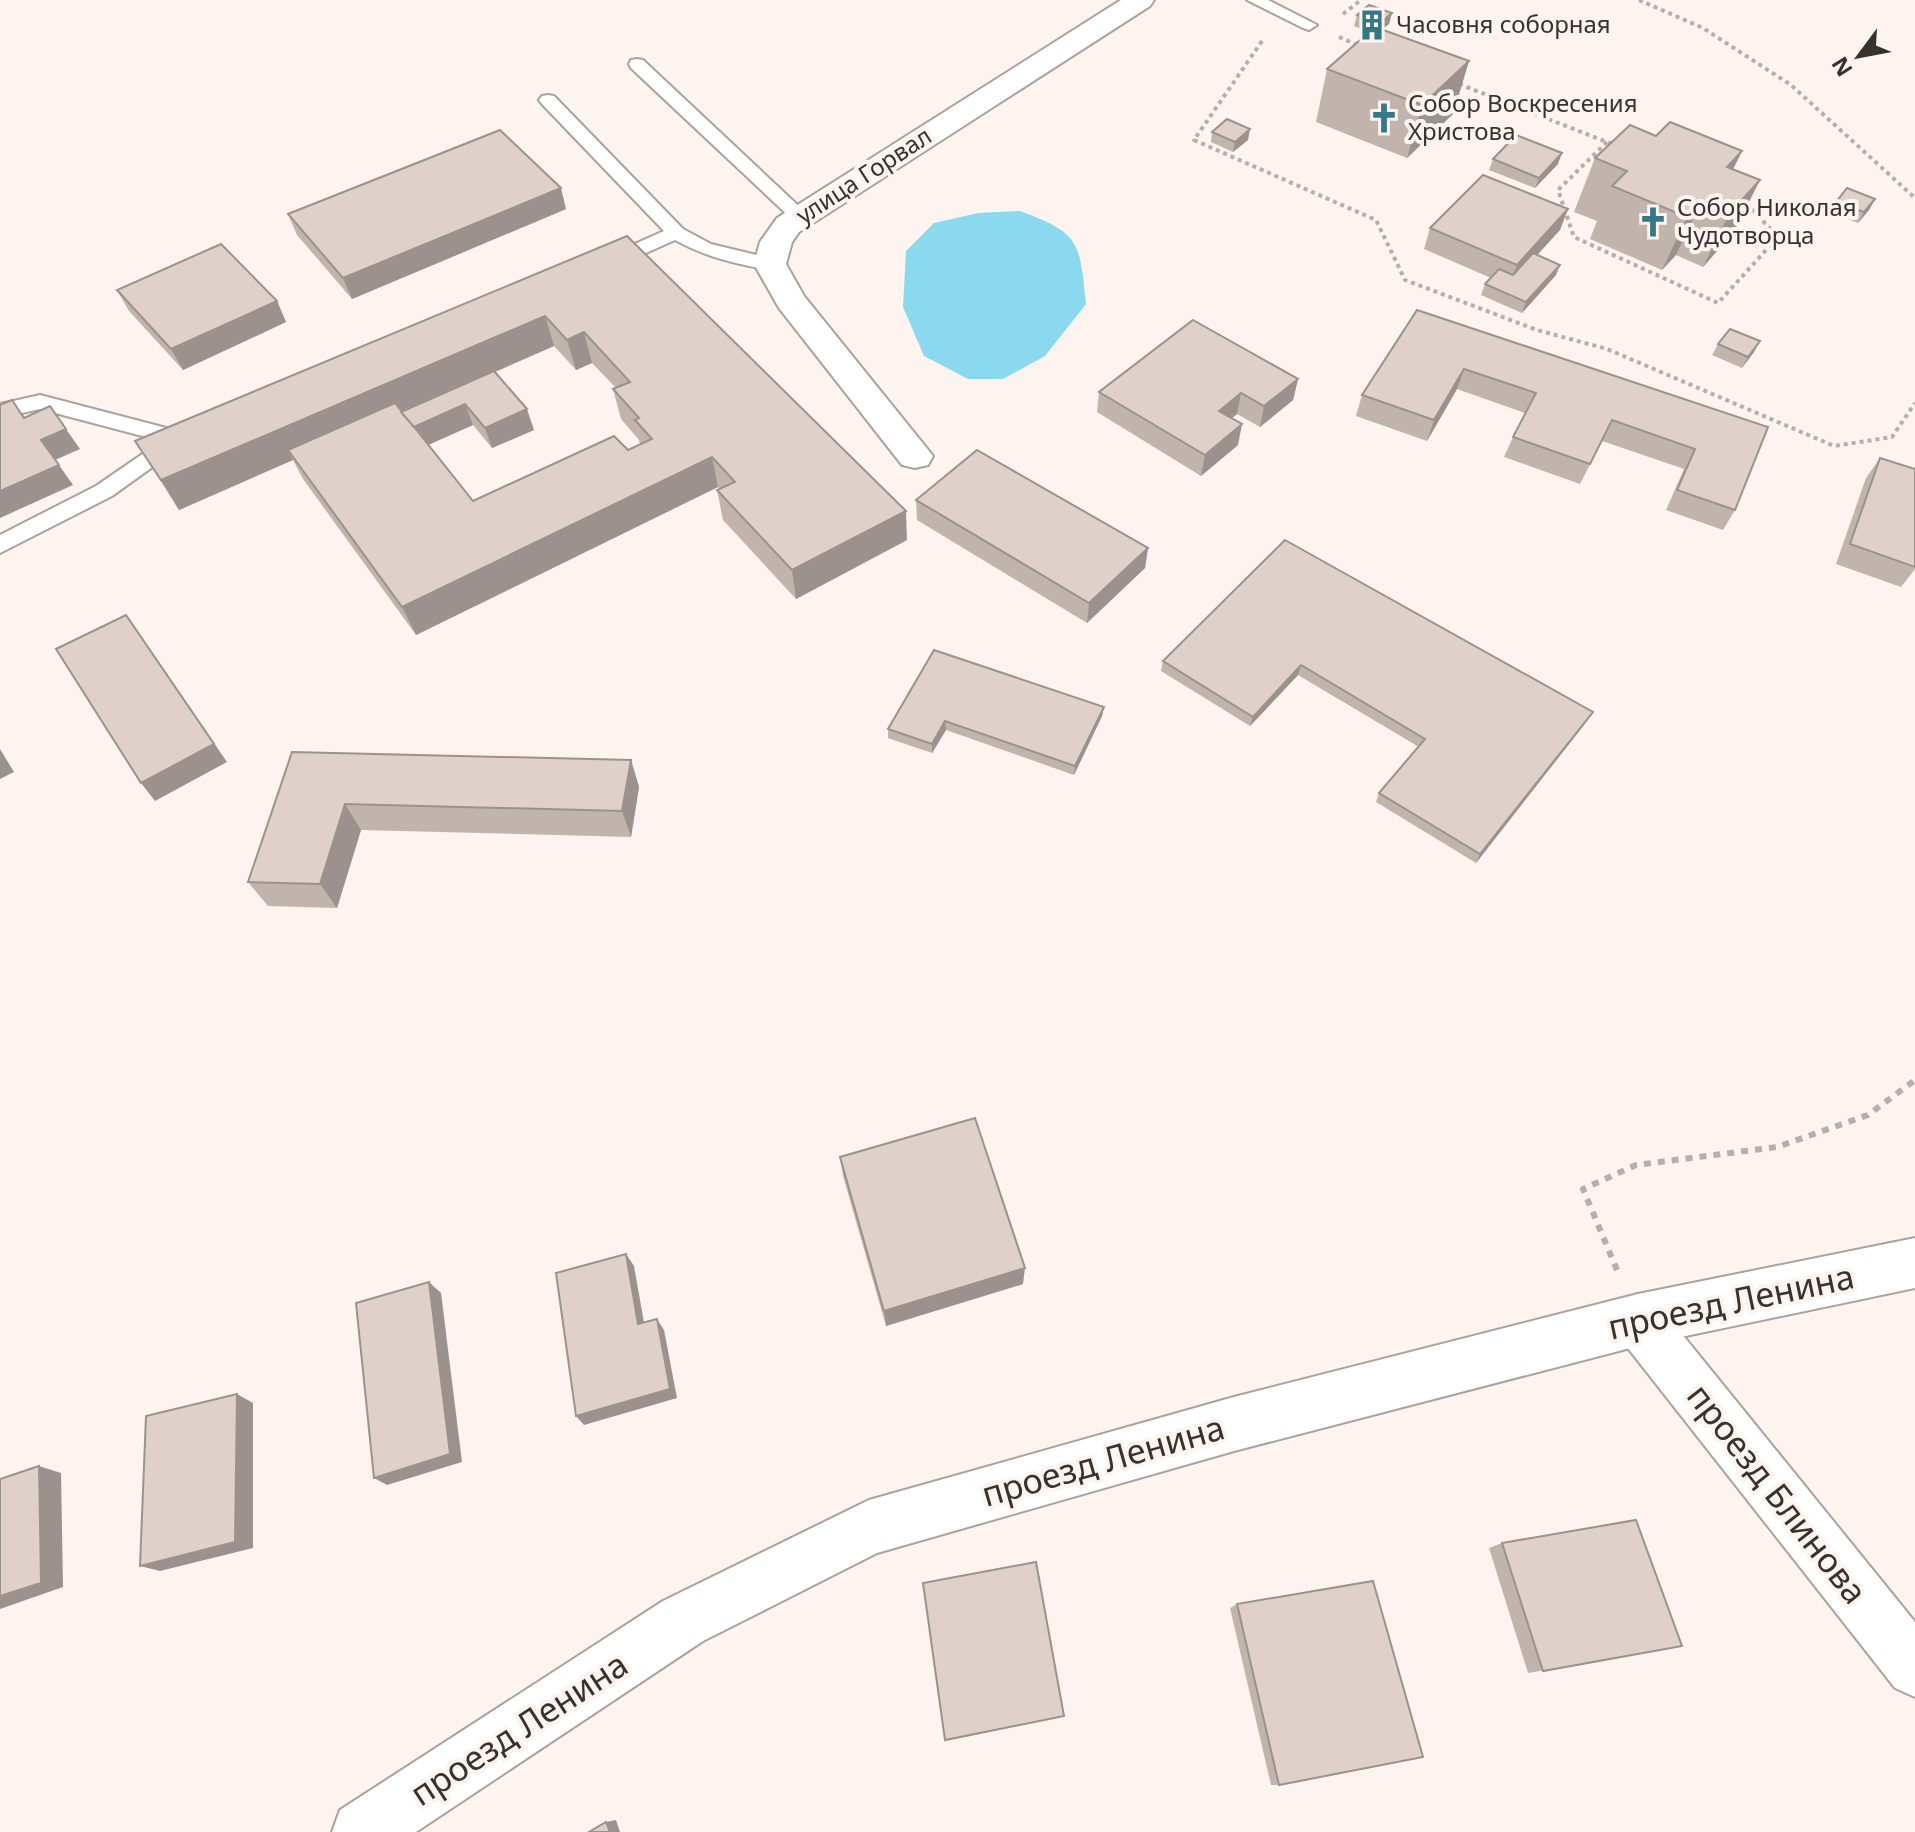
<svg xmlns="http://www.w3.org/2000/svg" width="1915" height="1832" viewBox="0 0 1915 1832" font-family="'Noto Sans',sans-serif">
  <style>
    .water { fill: #8ad9ee }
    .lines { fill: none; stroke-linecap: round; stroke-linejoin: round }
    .lane-casing { stroke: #aea199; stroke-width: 4 }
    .street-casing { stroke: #aea199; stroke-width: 4 }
    .secondary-casing { stroke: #aea199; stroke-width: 4 }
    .path-far1 { stroke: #b6aeaa; stroke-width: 4; stroke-dasharray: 4 4; stroke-linecap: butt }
    .path { stroke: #b6aeaa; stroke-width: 6; stroke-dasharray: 7 7; stroke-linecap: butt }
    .lane { fill: #fff; fill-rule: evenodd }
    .street { fill: #fff; fill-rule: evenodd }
    .secondary { fill: #fff; fill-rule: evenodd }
    .wall { fill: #c0b4ad; fill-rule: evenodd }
    .shaded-wall { fill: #9c928d }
    .building { fill: #dfd1c9; stroke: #9c928d; stroke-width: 2 }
    .labels { text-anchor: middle; stroke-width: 8; stroke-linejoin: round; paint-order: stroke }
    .far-poi-label { font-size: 24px; fill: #37322e; stroke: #fdf4ef; text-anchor: start }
    .far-street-label { font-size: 24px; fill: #37322e; stroke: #fdf4ef }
    .near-street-label { font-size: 34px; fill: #37322e; stroke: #fdf4ef }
  </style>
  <rect width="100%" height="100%" fill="#fdf4ef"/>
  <path class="water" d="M1020,211C1082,234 1079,242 1086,304L1045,356L1003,379H968L924,356L903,307L906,251L934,223L978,213Z"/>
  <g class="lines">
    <g class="lane-casing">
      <g id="lane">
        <polygon points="1247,0 1268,0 1317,25 1309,30 1303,28"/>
        <polygon points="637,59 643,60 806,213 809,217 806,221 794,221 631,68 629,64 631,60"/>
        <path d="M548,95L554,96L683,229L711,244L777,260L779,264L777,268L770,270C736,264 706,257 675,240L617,266H603L601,262L603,258L664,231L542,104L539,100L542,96Z"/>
        <polygon points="40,395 197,436 200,441 197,446 158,463 112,496 0,553 0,535 96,486 144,453 169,443 40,409 0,418 0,404"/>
      </g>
    </g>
    <g class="street-casing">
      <g id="street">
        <polygon points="1121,0 1154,0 1150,6 799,232 792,242 786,264 804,296 933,456 928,465 915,468 902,465 779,308 754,264 760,242 777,218"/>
        <polygon points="1638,1294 1656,1302 1915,1622 1915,1697 1895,1688 1620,1338 1612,1320 1620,1302"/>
      </g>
    </g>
    <g class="secondary-casing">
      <polygon id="secondary" points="1915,1238 1915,1288 1638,1346 1234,1451 877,1553 703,1641 416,1832 332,1832 340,1810 663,1601 869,1500 1234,1397 1638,1294"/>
    </g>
    <g class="path-far1">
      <polyline points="1639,0 1703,28 1791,85 1915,198"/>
      <polyline points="1343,14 1361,0"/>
      <polyline points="1339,37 1360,46"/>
      <polyline points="1262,41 1194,140 1376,220 1405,280 1537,330 1607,349 1834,446 1892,437 1915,403"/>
      <polyline points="1459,84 1617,146"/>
      <polyline points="1607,142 1558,190 1574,237 1718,303 1778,237 1743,200"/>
    </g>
    <polyline class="path" points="1617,1270 1583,1189 1636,1165 1777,1147 1868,1115 1915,1080"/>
    <use href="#lane" class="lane"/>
    <use href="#street" class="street"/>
    <use href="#secondary" class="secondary"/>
  </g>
  <g class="wall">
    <polygon points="1357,15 1389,24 1382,29 1469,61 1453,114 1407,158 1316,122 1327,69 1369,32 1354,26"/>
    <polygon points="1212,132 1248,140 1233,152 1211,142"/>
    <polygon points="1656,136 1742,151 1733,169 1760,180 1733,233 1703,267 1676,255 1662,270 1590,239 1597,221 1574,212 1595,158"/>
    <polygon points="1493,159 1558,164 1535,188 1489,170"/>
    <polygon points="1875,199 1869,210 1858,223 1830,212 1836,202"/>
    <polygon points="566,209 352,299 297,235 288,214"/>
    <polygon points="1430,228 1560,230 1537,255 1556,275 1522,313 1481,295 1485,284 1491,278 1424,249"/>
    <path d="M627,236L907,540L796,599L723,520L717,490L720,489L718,487L416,635L303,479L293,460L179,510L135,441ZM554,346L576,370L592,363L616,388L613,389L621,419L639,440L640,444L628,450L473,501L428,445L473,425L492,448L534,430L495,372Z"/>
    <polygon points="117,290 277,301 286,322 183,370 129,311"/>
    <polygon points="1417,310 1768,427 1735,510 1723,530 1666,510 1684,469 1602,441 1580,484 1504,457 1513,437 1525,413 1457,389 1427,441 1356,416 1362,395"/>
    <polygon points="1718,344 1754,352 1742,368 1712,355"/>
    <polygon points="1298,379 1293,400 1260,427 1237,414 1232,418 1238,445 1201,476 1097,412 1099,392"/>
    <polygon points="1880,458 1915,469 1915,569 1901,587 1836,564 1866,478"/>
    <polygon points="916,500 1148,548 1145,568 1087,623 917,520"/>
    <polygon points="1285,540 1587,721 1476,863 1376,802 1379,793 1419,747 1298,675 1250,726 1161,671 1163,661"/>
    <polygon points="934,650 1104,707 1102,716 1074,775 946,730 932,753 888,738 888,729"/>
    <polygon points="292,752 631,760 639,787 631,837 361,830 337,908 268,906 248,882"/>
    <polygon points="840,1157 1023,1284 886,1326 843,1176"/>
    <polygon points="1502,1543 1682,1646 1528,1673 1489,1548"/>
    <polygon points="923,1583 1064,1716 946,1741"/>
    <polygon points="1237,1604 1279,1785 1271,1785 1230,1608"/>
  </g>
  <g class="shaded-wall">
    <polygon points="1392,13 1389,24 1376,34 1379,24"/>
    <polygon points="1469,61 1453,114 1407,158 1422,105"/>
    <polygon points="1250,129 1248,140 1233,152 1235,142"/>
    <polygon points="1742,151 1716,204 1727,167"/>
    <polygon points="1562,153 1558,164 1535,188 1539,178"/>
    <polygon points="1760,180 1733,233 1703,267 1729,214"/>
    <polygon points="561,188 566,209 352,299 343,278"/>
    <polygon points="1875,199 1869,210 1858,223 1864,212"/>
    <polygon points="1701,202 1676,255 1662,270 1687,217"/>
    <polygon points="1568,209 1560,230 1509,286 1517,265"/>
    <polygon points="1560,265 1556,275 1522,313 1526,302"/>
    <polygon points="277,301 286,322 183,370 171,349"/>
    <polygon points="545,316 554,346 295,459 288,450 293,460 179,510 161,480"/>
    <polygon points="584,332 592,363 576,370 567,340"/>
    <polygon points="1760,341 1754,352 1742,368 1748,357"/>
    <polygon points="1464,369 1457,389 1427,441 1434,420"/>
    <polygon points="1298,379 1293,400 1260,427 1264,406"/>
    <polygon points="1241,393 1237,414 1215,432 1219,411"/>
    <polygon points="465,404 473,425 419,449 411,428"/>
    <polygon points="527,409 534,430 492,448 485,428"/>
    <polygon points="1242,424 1238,445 1201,476 1205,455"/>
    <polygon points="66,429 80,449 55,460 41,440"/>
    <polygon points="712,457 718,487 416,635 402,607"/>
    <polygon points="59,465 73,485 0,518 0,491"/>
    <polygon points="906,511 907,540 796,599 792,570"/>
    <polygon points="1148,548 1145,568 1087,623 1089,603"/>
    <polygon points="140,635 227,762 155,801 141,783"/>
    <polygon points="1301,665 1298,675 1250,726 1253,717"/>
    <polygon points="1104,707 1102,716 1074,775 1075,766"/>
    <polygon points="1593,712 1587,721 1476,863 1480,854"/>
    <polygon points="945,721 946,730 932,753 932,744"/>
    <polygon points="0,749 14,772 0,779"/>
    <polygon points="631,760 639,787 631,837 622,811"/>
    <polygon points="345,804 361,830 337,908 320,884"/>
    <polygon points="626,1254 634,1266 646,1334 638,1324"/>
    <polygon points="1025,1268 1023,1284 886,1326 884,1311"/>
    <polygon points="429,1282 441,1293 462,1462 387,1485 374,1478"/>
    <polygon points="657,1319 664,1330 677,1398 584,1425 576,1416"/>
    <polygon points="237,1394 253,1403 253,1548 160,1571 140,1566"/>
    <polygon points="39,1466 61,1473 63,1587 0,1609 0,1596"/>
    <polygon points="616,1820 620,1832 610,1832 606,1822"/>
  </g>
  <g class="building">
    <polygon points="1369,5 1392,13 1379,24 1357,15"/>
    <polygon points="1375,27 1469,61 1422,105 1327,69"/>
    <polygon points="1227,119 1250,129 1235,142 1212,132"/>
    <polygon points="1670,122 1742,151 1727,167 1760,180 1729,214 1701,202 1687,217 1612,186 1627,171 1595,158 1630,125 1656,136"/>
    <polygon points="500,130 561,188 343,278 288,214"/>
    <polygon points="1516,135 1562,153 1539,178 1493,159"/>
    <polygon points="1483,175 1568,209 1517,265 1430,228"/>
    <polygon points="1847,188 1875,199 1864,212 1836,202"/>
    <polygon points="627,236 906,511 792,570 717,490 735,482 712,457 402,607 288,450 395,403 473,501 614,436 628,450 652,439 635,420 639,418 613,389 630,382 584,332 567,340 545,316 161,480 135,441"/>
    <polygon points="221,244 277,301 171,349 117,290"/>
    <polygon points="1533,253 1560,265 1526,302 1485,284 1499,269 1513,275"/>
    <polygon points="1417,310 1768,427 1735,510 1677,490 1695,449 1612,420 1590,464 1513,437 1536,393 1464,369 1434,420 1362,395"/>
    <polygon points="1193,320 1298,379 1264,406 1241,393 1219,411 1242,424 1205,455 1099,392"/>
    <polygon points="1730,329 1760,341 1748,357 1718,344"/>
    <polygon points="494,371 527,409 485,428 465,404 414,427 401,412"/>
    <polygon points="12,400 24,418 50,406 66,429 41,440 59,465 0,491 0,405"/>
    <polygon points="977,450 1148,548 1089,603 916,500"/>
    <polygon points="1880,458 1915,469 1915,567 1850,544"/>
    <polygon points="1285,540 1593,712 1480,854 1379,793 1425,739 1301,665 1253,717 1163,661"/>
    <polygon points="126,615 214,744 141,783 56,649"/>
    <polygon points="934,650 1104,707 1075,766 945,721 932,744 888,729"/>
    <polygon points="292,752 631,760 622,811 345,804 320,884 248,882"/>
    <polygon points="975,1118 1025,1268 884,1311 840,1157"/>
    <polygon points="626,1254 638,1324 657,1319 670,1389 576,1416 556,1273"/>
    <polygon points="429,1282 450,1454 374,1478 356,1303"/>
    <polygon points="237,1394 235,1542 140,1566 146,1416"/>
    <polygon points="39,1466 41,1583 0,1596 0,1479"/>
    <polygon points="1636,1520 1682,1646 1543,1671 1502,1543"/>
    <polygon points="1036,1562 1064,1716 945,1740 923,1583"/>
    <polygon points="1373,1581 1423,1757 1279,1785 1237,1604"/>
    <polygon points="606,1822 610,1832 589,1832"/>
  </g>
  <defs>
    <g id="building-bare" transform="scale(2.4)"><path d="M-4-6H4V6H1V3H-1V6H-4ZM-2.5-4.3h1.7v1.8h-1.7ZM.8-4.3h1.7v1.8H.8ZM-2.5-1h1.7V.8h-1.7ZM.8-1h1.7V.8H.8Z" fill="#357889" stroke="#fdf4ef" stroke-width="2.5" paint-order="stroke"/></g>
    <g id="church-bare" transform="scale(2.4)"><path d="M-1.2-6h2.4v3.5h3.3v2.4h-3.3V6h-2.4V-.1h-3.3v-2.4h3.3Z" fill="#357889" stroke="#fdf4ef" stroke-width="2.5" paint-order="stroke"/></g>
  </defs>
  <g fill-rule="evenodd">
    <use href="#building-bare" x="1372" y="25"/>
    <use href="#church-bare" x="1384" y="118"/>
    <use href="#church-bare" x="1653" y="222"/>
  </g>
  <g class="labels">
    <g class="far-poi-label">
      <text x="1396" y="33">Часовня соборная</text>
      <text x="1408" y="112">Собор Воскресения<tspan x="1408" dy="28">Христова</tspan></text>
      <text x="1677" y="216">Собор Николая<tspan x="1677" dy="28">Чудотворца</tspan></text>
    </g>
    <g class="far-street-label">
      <text transform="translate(864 176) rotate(-33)" y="8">улица Горвал</text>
    </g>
    <g class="near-street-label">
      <text transform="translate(1731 1302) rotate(-12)" y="12">проезд Ленина</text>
      <text transform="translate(1103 1461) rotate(-16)" y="12">проезд Ленина</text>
      <text transform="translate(1777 1494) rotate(52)" y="12">проезд Блинова</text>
      <text transform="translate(519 1729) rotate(-33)" y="12">проезд Ленина</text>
    </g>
  </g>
  <g transform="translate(1859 56) rotate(238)" stroke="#fdf4ef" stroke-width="6" paint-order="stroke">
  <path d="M0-6L14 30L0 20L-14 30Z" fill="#37322e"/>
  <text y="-12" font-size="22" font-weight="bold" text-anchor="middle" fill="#37322e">N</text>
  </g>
</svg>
